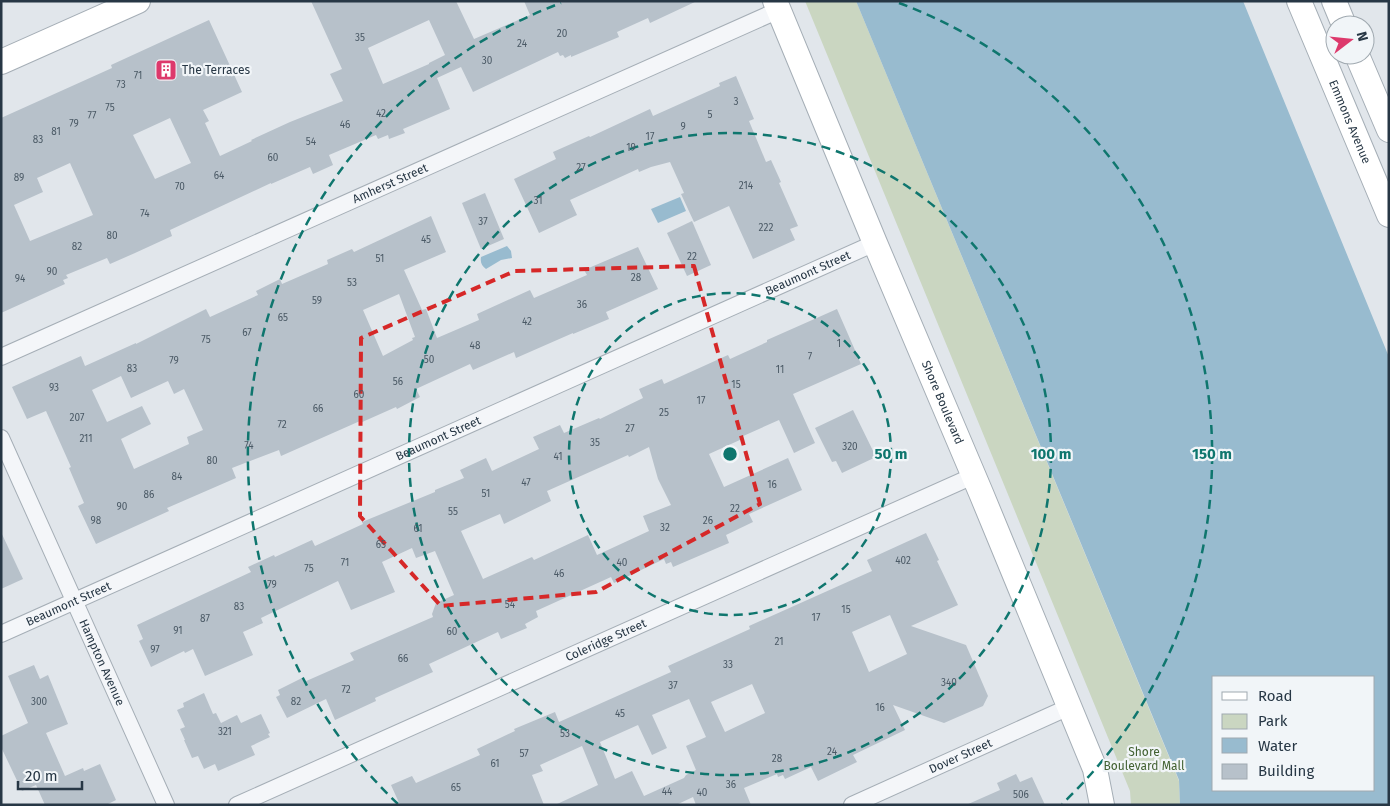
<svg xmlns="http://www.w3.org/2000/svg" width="1390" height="806" viewBox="0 0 1390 806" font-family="'Fira Sans',sans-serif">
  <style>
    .green { fill: #cad6c1 }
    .water { fill: #98bbcf; fill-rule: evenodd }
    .building { fill: #b7c1ca; fill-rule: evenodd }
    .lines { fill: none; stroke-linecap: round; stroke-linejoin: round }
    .minor-casing { stroke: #a5aeb6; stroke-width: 18 }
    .secondary-casing { stroke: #a5aeb6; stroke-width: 26 }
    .minor { stroke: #f4f6f9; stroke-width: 16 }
    .secondary { stroke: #fff; stroke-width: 24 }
    .marked { fill: none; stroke: #d62828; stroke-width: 4; stroke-dasharray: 10 6; stroke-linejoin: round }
    .ring { fill: none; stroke: #0f766e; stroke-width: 2.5; stroke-dasharray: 9 6 }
    .labels { text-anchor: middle; stroke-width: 4.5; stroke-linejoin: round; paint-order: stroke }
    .number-label { font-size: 10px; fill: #4b5a66 }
    .poi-label { font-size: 12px; fill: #273745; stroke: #f1f5f8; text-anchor: start }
    .street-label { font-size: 12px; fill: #273745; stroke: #f1f5f8 }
    .park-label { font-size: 12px; fill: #436233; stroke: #f1f5f8 }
    .centre { fill: #0f766e; stroke: #f1f5f8; stroke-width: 2.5 }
    .ring-label { font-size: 15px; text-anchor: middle; font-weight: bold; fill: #0f766e; stroke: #f1f5f8; stroke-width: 4.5; stroke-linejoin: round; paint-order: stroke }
  </style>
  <rect width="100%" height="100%" fill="#e1e6eb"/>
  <polygon class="green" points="805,1 856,1 1179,781 1180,805 1131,805 1130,791"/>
  <g class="water">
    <path d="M856,1H1243L1389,357V805H1180L1179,780ZM1214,677H1374V790H1214Z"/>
    <polygon points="680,197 686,211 658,223 651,209"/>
    <path d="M507,246L511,251L512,258L501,260L486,269C482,266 480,263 481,257Z"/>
  </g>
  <g class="building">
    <path d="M311,1H456L474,39L530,15L524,1H697L650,23L648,18L617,32L619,37L571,57V55L565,58L563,55L560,56L558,52L473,92L461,67L437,78L450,109L403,129L405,133L389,139L388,135L378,139L376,135L329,155L333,165L313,174L310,167L271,184V183L170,230L172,236L135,253L110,264L107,258L66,275L68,278L63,280L65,284L1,313V118L112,68L111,65L209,20L242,92L203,110L209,121L205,123L220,156L252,141L251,140L290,122L343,101L330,74L342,69ZM429,20L445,55L429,63V64L383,84L368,48ZM170,118L191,163L155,179L133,135ZM70,163L93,215L30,241L14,205L43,192L37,178Z"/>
    <polygon points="736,76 754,119 749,121 766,162 771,160 781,182 779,183 798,226 790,229 795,240 753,259 729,206 694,222 681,194 684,193 670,162 651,167 639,172 638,169 570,200 577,215 539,233 514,179 556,159 553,152 589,136 590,137 650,109 653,116 720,86 719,83"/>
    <polygon points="485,193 504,239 481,249 462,203"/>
    <path d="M431,216L446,252L404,270L422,310L426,309L437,338L479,320L477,314L530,290L534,298L587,275L584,270L638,247L658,289L606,312L609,319L573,334V333L516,358L514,352L473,370L470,364L416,389L420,397L397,409L396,407L360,423V421L281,456L279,450L232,468L236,478L167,508L169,511L96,544L78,506L84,503L69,468L71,467L46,411L27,419L12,387L81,356L85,366L136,343V344L206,309L210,317L258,295L256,291L280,279L282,284L328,264L327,260L352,249L354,252ZM399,294L415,337L412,338L413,340L383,356L363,310ZM121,376L131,398L168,381L174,394L184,389L203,430L187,437L189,444L134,469L121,439L151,424L142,406L107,422L92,390Z"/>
    <polygon points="692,221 711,265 687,276 667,233"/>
    <path d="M837,309L861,364L793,394L815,443L794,453L779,420L741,437L742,439L709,454L724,487L788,458L802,490L749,514L753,522L726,535L729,543L673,567L671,562L666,564L664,559L614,583L611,577L536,611L538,617L525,624L527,628L501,639L498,632L429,664L433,672L375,698L376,701L335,720L326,699L287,718L276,697L280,695L278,690L302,678L304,682L354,660L350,653L433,617L432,614L436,603L454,595L435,551L416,558L412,548L382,562L395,592L351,610L338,581L261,618L263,623L243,632L253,655L205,676L193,649L185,653L184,651L151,667L139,641L143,639L137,625L251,572L248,567L274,555L275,557L312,540L315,546L363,524L362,522L435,492V490L464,478L460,470L486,458L492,471L539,449L533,437L560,425L564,433L599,418L600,419L643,398L639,389L662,379L664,384L728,355L730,359L767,342V340ZM649,447L658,479L671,505L643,516L649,531L597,555L588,535L534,560L532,557L483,579L461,531L500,514L504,524L551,501L547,491L628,455L629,457Z"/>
    <polygon points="853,410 876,457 842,473 836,461 832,462 815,428"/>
    <polygon points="1,532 23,579 1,589"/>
    <path d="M926,533L939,560L937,561L958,605L911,626L966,645L988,696L983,706L944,723L893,705L905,730L853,755L857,762L818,781L811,767L785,779L783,775L778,777L777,774L744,788L751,805H696L693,797L676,805H555L598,785L582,746L540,765L543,771L532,775L544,805H400L391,785L412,776L416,783L480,755L477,749L515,731L514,729L555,712L559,722L671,672L668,666L750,629L749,626L872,571L867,560ZM890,615L907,654L869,672L852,632ZM752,684L765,713L725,732L711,702ZM689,699L706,737L686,746L696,770L686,775L684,778L644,796L632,771L615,779L600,742L638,725L652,755L667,748L652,715Z"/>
    <polygon points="34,665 40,679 48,675 68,724 46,733 65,776 83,768 84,771 100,764 116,800 106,805 45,805 36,785 22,791 1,747 1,736 28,723 8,676"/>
    <polygon points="204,693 213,714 216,713 221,723 237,715 241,723 261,714 270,733 268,734 270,737 251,746 255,755 218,771 215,764 204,769 198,756 192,758 184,740 185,740 180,729 185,727 177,710 184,707 183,703"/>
    <polygon points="1016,774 1020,782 1032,777 1045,805 966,805 1000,790 997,783"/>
  </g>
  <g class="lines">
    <g class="minor-casing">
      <g id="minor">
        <path id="s1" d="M1,357L779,10"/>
        <path id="s2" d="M1,438L166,805"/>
        <path id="s3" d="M1,634L875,243"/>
        <path id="s4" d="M237,805L973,476"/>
        <path id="s5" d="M852,805L1069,707"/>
      </g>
    </g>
    <g class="secondary-casing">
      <g id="secondary">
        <path id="s6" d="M775,1L875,243L981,493L1095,769L1102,805"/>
        <path id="s7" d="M1299,1L1389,215"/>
        <polyline points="1334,1 1344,25"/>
        <polyline points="1357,55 1389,130"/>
        <polyline points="1,62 138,1"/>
      </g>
    </g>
    <use href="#minor" class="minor"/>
    <use href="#secondary" class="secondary"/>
  </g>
  <path class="marked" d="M694,266L760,504L596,592L441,606L360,516L361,338L515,271Z"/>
  <g class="ring">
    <circle cx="730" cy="454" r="161"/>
    <circle cx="730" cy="454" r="321"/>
    <path d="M398 804A482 482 0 0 1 561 3M899 3A482 482 0 0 1 1062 804"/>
  </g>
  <defs>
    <g id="building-square" transform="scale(1.125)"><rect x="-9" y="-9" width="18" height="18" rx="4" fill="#dd396c" stroke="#f1f5f8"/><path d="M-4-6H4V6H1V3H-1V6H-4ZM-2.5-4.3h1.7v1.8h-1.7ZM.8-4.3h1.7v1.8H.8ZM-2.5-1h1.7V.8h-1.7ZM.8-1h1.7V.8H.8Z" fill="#fff"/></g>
  </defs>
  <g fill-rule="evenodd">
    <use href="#building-square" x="166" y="70"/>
  </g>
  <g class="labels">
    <g class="number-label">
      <text x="562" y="37">20</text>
      <text x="360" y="41">35</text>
      <text x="522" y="47">24</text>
      <text x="487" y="64">30</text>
      <text x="138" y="79">71</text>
      <text x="121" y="88">73</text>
      <text x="736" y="105">3</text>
      <text x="110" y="111">75</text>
      <text x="381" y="117">42</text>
      <text x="710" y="118">5</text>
      <text x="92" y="119">77</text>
      <text x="74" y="127">79</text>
      <text x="345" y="128">46</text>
      <text x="683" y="130">9</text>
      <text x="56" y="135">81</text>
      <text x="650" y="140">17</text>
      <text x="38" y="143">83</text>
      <text x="311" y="145">54</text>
      <text x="631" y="151">19</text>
      <text x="273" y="161">60</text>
      <text x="581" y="171">27</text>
      <text x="219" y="179">64</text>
      <text x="19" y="181">89</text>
      <text x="746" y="189">214</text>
      <text x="180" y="190">70</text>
      <text x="538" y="204">31</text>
      <text x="145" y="217">74</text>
      <text x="483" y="225">37</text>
      <text x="766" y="231">222</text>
      <text x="112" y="239">80</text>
      <text x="426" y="243">45</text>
      <text x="77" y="250">82</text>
      <text x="692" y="260">22</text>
      <text x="380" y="262">51</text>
      <text x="52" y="275">90</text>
      <text x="636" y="281">28</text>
      <text x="20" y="282">94</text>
      <text x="352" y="286">53</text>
      <text x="317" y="304">59</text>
      <text x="582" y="308">36</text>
      <text x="283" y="321">65</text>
      <text x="527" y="325">42</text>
      <text x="247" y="336">67</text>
      <text x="206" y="343">75</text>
      <text x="839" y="347">1</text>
      <text x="475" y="349">48</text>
      <text x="810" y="360">7</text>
      <text x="429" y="363">50</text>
      <text x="174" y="364">79</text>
      <text x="132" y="372">83</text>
      <text x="780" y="373">11</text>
      <text x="398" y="385">56</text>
      <text x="736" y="388">15</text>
      <text x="54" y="391">93</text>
      <text x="359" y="398">60</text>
      <text x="701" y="404">17</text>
      <text x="318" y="412">66</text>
      <text x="664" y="416">25</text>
      <text x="77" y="421">207</text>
      <text x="282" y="428">72</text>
      <text x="630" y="432">27</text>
      <text x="86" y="442">211</text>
      <text x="595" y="446">35</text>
      <text x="249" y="449">74</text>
      <text x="850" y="450">320</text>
      <text x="558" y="460">41</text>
      <text x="212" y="464">80</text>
      <text x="177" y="480">84</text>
      <text x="526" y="486">47</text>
      <text x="772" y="488">16</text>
      <text x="486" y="497">51</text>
      <text x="149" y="498">86</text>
      <text x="122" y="510">90</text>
      <text x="735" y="512">22</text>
      <text x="453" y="515">55</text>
      <text x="96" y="524">98</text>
      <text x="708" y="524">26</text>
      <text x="665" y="531">32</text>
      <text x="418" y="532">61</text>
      <text x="381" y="548">65</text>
      <text x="903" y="564">402</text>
      <text x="345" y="566">71</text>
      <text x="622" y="566">40</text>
      <text x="309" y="572">75</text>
      <text x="559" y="577">46</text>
      <text x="272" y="588">79</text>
      <text x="510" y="608">54</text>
      <text x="239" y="610">83</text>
      <text x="846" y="613">15</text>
      <text x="816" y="621">17</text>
      <text x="205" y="622">87</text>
      <text x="178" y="634">91</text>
      <text x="452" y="635">60</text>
      <text x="779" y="645">21</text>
      <text x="155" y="653">97</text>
      <text x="403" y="662">66</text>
      <text x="728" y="668">33</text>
      <text x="949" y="686">340</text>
      <text x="673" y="689">37</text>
      <text x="346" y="693">72</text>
      <text x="39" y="705">300</text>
      <text x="296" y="705">82</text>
      <text x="880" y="711">16</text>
      <text x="620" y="717">45</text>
      <text x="225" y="735">321</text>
      <text x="565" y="737">53</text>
      <text x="832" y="755">24</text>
      <text x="524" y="757">57</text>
      <text x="777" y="762">28</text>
      <text x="495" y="767">61</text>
      <text x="731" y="788">36</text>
      <text x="456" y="791">65</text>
      <text x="667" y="795">44</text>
      <text x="702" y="796">40</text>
      <text x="1021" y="798">506</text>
    </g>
    <g class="poi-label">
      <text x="182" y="74">The Terraces</text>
    </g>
    <g class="street-label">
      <text dy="4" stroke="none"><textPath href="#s7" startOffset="131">Emmons Avenue</textPath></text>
      <text dy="4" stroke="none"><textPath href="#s1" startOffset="426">Amherst Street</textPath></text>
      <text dy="4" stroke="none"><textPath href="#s3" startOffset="884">Beaumont Street</textPath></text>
      <text dy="4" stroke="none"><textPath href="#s6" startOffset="435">Shore Boulevard</textPath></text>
      <text dy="4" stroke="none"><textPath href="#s3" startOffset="479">Beaumont Street</textPath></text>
      <text dy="4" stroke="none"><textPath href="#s3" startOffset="74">Beaumont Street</textPath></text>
      <text dy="4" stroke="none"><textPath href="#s4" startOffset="404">Coleridge Street</textPath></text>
      <text dy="4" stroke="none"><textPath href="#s2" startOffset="246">Hampton Avenue</textPath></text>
      <text dy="4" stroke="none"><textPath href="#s5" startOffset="119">Dover Street</textPath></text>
    </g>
    <g class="park-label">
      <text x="1144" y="756">Shore<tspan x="1144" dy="14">Boulevard Mall</tspan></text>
    </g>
  </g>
  <circle cx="730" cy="454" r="8" class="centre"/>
  <g class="ring-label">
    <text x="891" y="459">50 m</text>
    <text x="1051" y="459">100 m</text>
    <text x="1212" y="459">150 m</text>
  </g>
  <rect width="1390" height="806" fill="none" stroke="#273745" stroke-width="5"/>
  <rect x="1212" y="676" width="162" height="115" fill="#f1f5f8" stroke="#a0a9b0"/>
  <rect x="1222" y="692" width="25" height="8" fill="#ffffff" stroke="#a0a9b0"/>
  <text x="1258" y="701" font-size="15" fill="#273745">Road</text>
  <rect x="1222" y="714" width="25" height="15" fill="#cad6c1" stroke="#a0a9b0"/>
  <text x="1258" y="726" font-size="15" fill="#273745">Park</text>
  <rect x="1222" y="738" width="25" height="15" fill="#98bbcf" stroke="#a0a9b0"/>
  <text x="1258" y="751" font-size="15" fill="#273745">Water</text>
  <rect x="1222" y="764" width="25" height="15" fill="#b7c1ca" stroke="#a0a9b0"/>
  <text x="1258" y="776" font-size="15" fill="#273745">Building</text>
  <g transform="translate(1350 40) rotate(74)"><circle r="24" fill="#f1f5f8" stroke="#a0a9b0"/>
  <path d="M0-4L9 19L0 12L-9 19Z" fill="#dd396c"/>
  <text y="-8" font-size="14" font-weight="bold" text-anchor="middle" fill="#273745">N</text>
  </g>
  <path d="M18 781v8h64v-8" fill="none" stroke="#273745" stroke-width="2.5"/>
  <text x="25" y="781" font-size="15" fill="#273745" stroke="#f1f5f8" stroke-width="4" paint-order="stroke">20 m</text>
</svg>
